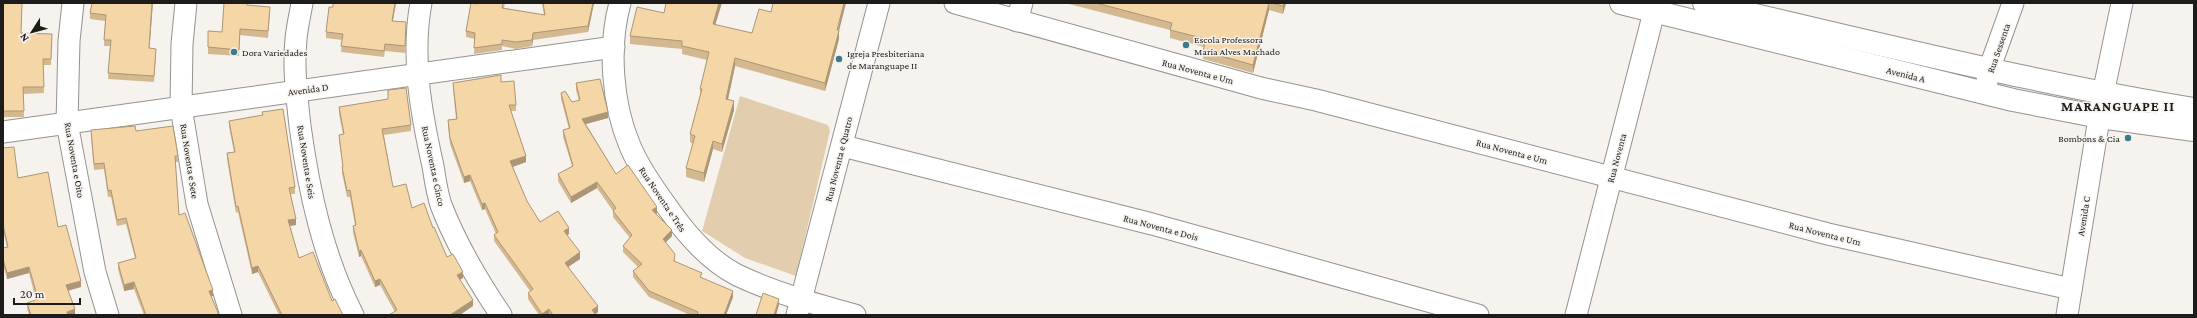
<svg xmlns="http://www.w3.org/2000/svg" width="2197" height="318" viewBox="0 0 2197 318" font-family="'Crimson Pro',serif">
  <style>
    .green { fill: #e2ceae }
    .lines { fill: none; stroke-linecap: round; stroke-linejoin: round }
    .minor-casing { stroke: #95928e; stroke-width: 23 }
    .major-casing { stroke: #95928e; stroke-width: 24 }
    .minor { stroke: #fff; stroke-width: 21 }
    .major { stroke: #fff; stroke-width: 22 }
    .wall { fill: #d3b890 }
    .shaded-wall { fill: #ac9675 }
    .building { fill: #f5d6a7; stroke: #ac9675 }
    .poi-dot { fill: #3c7b8f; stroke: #f6f3ee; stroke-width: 1.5 }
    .labels { text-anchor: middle; stroke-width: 3; stroke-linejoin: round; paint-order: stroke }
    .poi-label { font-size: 10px; fill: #1e1c1b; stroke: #f6f3ee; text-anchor: start }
    .street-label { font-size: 10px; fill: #1e1c1b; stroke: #f6f3ee }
    .district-label { font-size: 14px; font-weight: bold; letter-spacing: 1px; fill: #1e1c1b; stroke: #f6f3ee }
  </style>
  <rect width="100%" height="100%" fill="#f6f3ee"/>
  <polygon class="green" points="740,96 828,125 830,131 796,276 745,258 702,231"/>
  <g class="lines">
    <g class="minor-casing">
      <g id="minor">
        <polyline points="73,3 69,41 67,123 95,272 108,315"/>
        <polyline points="186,3 182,44 181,107 197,204 231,315"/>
        <path d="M302,3C300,15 297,27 296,39C293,68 297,98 300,126C309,192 323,256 353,315"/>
        <path d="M421,3C411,57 421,113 433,166C435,179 437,193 441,205C456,244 478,281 501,315"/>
        <path d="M620,3C608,47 612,104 630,146C639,168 654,189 668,208C686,234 708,260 737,275C775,293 815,304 855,315"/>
        <polyline points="955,3 1261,88 1316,100 1828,234 2071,289"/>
        <polyline points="1017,21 1022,3"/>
        <polyline points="1985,93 1989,70 2013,3"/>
        <polyline points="3,132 614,47"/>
        <polyline points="843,146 1152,224 1478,315"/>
        <polyline points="797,315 879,3"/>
        <polyline points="1576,315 1654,12 1649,3"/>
        <polyline points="2067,315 2103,94 2122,3"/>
      </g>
    </g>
    <g class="major-casing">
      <g id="major">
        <polyline points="1621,3 2013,100 2100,117 2194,130"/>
        <path d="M1704,3C1867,41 2029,82 2194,109"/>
      </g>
    </g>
    <use href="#minor" class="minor"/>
    <use href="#major" class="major"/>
  </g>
  <g class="wall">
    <polygon points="3,3 21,33 52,34 51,65 43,65 44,93 23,94 24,117 3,117"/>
    <polygon points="92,3 149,48 156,55 154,82 108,79 110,46 104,46 105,21 90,19 90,13"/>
    <polygon points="476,3 505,3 504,8 544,15 542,3 594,3 588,32 533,40 532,46 516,49 502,46 502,50 474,54 475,39 466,37 466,31"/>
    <polygon points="1065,3 1286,3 1283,14 1269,10 1253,73 1203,59 1203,51 1204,47 1170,38 1170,30"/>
    <polygon points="247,5 270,13 268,38 240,35 239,56 208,54 208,47 222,32"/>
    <polygon points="393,21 406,22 405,53 385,51 384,57 341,52 342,40 326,38 326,32"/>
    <polygon points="715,25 752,33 839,31 839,39 825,91 735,66 728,100 734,110 722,152 713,149 704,182 686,177 686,168 693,144 690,142 690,134 700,95 700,89 707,60 682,54 682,49 630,44 630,36"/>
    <polygon points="453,83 516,105 516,111 511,111 526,162 512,167 527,201 540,222 569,234 567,235 580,259 568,267 598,312 595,314 596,315 539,315 528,299 528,293 530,291 494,241 494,235 496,234 485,209 482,210 470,181 464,183 450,144 448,126 448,120 456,119 453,89"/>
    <polygon points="576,83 608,118 586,124 616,174 657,213 656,214 672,236 666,242 675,261 733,297 726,315 690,315 649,297 633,277 633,271 638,267 623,252 623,246 630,238 613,217 613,211 597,188 571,203 558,181 558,174 572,166 563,137 563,130 569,129 561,99 561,93 572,102 579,101 576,90"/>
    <polygon points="339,107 411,125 411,131 384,135 393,187 412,208 433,228 447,257 463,278 460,280 473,306 395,312 380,285 375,287 361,256 359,257 353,232 353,226 355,225 350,197 347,197 342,173 342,167 343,167 339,141 339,135 343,134 339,114"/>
    <polygon points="262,112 295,187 295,194 291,194 296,225 290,226 299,258 343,315 279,315 258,272 252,274 238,212 236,213 227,159 227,153 234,152 229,127 229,121 262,115"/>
    <polygon points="91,130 136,131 178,156 178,162 175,162 179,215 213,296 211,296 219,315 144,315 134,289 124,291 118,269 118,263 135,258 126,224 117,226 111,197 108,197 104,169 94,170 91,137"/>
    <polygon points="3,148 18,178 58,227 81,287 68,291 75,315 29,315 27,309 27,303 36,300 29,273 7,279 3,265 3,248 7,247 3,231"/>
  </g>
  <g class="shaded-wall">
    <polygon points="152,3 153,3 149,55 149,48"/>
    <polygon points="395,3 396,3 392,27 392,21"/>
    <polygon points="593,3 594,3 588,32 588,26"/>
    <polygon points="719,3 722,3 713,32 713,24"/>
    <polygon points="844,3 846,3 839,31 839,39 825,91 825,83"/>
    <polygon points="1269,3 1269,10 1253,73 1253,65"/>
    <polygon points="1284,3 1286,3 1283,14 1283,6"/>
    <polygon points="533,33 533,40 532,46 532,40"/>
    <polygon points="735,58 735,66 726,108 726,99"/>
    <polygon points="734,101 734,110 722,152 722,144"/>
    <polygon points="608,112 608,118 582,125 582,119"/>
    <polygon points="713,141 713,149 704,182 704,173"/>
    <polygon points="526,156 526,162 510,168 510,161"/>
    <polygon points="470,175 470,181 464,183 464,177"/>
    <polygon points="597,182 597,188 571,203 571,197"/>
    <polygon points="485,203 485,209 482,210 482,204"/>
    <polygon points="657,207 657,213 652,217 652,210"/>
    <polygon points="296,219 296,225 288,226 288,220"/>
    <polygon points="569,228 569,234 564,237 564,231"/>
    <polygon points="672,230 672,236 663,245 663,239"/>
    <polygon points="361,250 361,256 359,257 359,251"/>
    <polygon points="580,252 580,259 565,269 565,263"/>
    <polygon points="258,266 258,272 252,274 252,268"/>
    <polygon points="29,267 29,273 7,279 7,273"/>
    <polygon points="463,272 463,278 457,281 457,275"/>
    <polygon points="380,279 380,285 375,287 375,281"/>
    <polygon points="81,281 81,287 66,291 66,285"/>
    <polygon points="134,282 134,289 124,291 124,285"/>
    <polygon points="213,290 213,296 209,297 209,291"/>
    <polygon points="733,291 733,297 726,315 724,315"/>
    <polygon points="779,299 779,305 776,315 774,315"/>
    <polygon points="473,300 473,306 460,315 450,315"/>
    <polygon points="598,306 598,312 594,315 592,310"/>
    <polygon points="75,309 75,315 67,315 67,312"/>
    <polygon points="549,309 549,315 542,315 542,314"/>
  </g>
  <g class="building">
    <polygon points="3,3 22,3 21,33 52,34 51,59 43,59 44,87 23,87 24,111 3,111"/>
    <polygon points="92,3 152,3 149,48 156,49 154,76 108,73 111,40 104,40 106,15 90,13"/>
    <polygon points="224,3 247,3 247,5 270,7 268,31 240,29 239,50 208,47 208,31 222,32"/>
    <polygon points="333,3 395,3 392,21 406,22 405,46 385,44 384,51 341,46 343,34 326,32 329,7 333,7"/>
    <polygon points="471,3 476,4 476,3 503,3 502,8 545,15 543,3 593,3 588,26 533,33 532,40 516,42 502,40 502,44 474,48 475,33 466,31"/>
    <polygon points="666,3 719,3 713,24 752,33 759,9 771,12 773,3 844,3 837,30 839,31 825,83 735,58 726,99 734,101 722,144 713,141 704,173 686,168 695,136 690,134 702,89 700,89 709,52 682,46 682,41 630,36 637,7 664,13"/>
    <polygon points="1096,3 1269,3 1253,65 1203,51 1206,39 1170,30 1172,23"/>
    <polygon points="1272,3 1284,3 1283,6"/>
    <polygon points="501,75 501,82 514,81 516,105 509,105 526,156 510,161 527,201 540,222 558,211 569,228 564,231 580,252 565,263 598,306 592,310 596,315 553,315 549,309 542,314 528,293 533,289 494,235 498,232 485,203 482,204 470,175 464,177 450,138 448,120 457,119 453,83"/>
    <polygon points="600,79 608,112 582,119 616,174 628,165 657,207 652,210 672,230 663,239 675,254 674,261 702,273 700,277 733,291 724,315 697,315 698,312 649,291 633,271 642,264 623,246 632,235 613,211 616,208 597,182 571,197 558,174 573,166 563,130 570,128 561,93 565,91 572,102 580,100 576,83"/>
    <polygon points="406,88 411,125 382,129 393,187 406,184 412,208 424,203 433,228 434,227 447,257 453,254 463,272 457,275 473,300 450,315 389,315 397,310 380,279 375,281 361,250 359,251 353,226 356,225 350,190 347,191 342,167 343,167 339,135 344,134 339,107 388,99 388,90"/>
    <polygon points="283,109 295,187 289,188 296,219 288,220 299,258 313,252 332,301 335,299 343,315 282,315 258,266 252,268 238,206 236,207 227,153 235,152 229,121 263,115 262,112"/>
    <polygon points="135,126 136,131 173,126 178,156 175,156 179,215 185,213 213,290 209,291 219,315 146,315 134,282 124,285 118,263 136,258 126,218 117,220 111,190 108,191 104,163 94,164 91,130"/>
    <polygon points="14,147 18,178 48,172 58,227 66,225 81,281 66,285 75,309 67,312 68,315 31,315 27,303 38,299 29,267 7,273 3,259 3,248 8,247 3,225 3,148"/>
    <polygon points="763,293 779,299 774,315 756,315"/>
  </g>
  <g class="poi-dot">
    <circle cx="1186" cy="45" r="4"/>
    <circle cx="234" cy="52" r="4"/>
    <circle cx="839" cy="59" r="4"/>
    <circle cx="2128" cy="138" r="4"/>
  </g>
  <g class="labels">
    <g class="poi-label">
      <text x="1194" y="43">Escola Professora<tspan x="1194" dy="12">Maria Alves Machado</tspan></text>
      <text x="242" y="56">Dora Variedades</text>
      <text x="847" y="57">Igreja Presbiteriana<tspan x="847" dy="12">de Maranguape II</tspan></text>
      <text x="2120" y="142" text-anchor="end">Bombons &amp; Cia</text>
    </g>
    <g class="street-label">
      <text transform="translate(1998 48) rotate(-71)" y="4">Rua Sessenta</text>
      <text transform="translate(1198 71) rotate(15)" y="4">Rua Noventa e Um</text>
      <text transform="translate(1906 74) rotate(14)" y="4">Avenida A</text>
      <text transform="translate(308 89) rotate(-8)" y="4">Avenida D</text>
      <text transform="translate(1512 151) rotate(15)" y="4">Rua Noventa e Um</text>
      <text transform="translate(1616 158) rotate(-75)" y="4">Rua Noventa</text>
      <text transform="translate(838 159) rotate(-76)" y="4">Rua Noventa e Quatro</text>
      <text transform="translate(75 160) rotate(80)" y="4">Rua Noventa e Oito</text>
      <text transform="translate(190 161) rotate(81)" y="4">Rua Noventa e Sete</text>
      <text transform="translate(307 162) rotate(81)" y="4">Rua Noventa e Seis</text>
      <text transform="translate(434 166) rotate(78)" y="4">Rua Noventa e Cinco</text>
      <text transform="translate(663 199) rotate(56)" y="4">Rua Noventa e Três</text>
      <text transform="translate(2083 216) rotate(-81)" y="4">Avenida C</text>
      <text transform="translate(1161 227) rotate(15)" y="4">Rua Noventa e Dois</text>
      <text transform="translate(1825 233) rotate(14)" y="4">Rua Noventa e Um</text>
    </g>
    <g class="district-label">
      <text x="2118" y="111">MARANGUAPE II</text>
    </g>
  </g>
  <rect width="2197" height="318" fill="none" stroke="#1e1c1b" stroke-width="8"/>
  <g transform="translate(32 32) rotate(234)" stroke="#f6f3ee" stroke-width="3" paint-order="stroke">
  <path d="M0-3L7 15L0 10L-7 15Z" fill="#1e1c1b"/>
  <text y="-6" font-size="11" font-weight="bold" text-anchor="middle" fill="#1e1c1b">N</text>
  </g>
  <path d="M14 298v6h66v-6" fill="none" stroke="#1e1c1b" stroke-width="2"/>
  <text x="20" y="298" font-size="12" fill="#1e1c1b" stroke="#f6f3ee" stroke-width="3" paint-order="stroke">20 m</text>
</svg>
